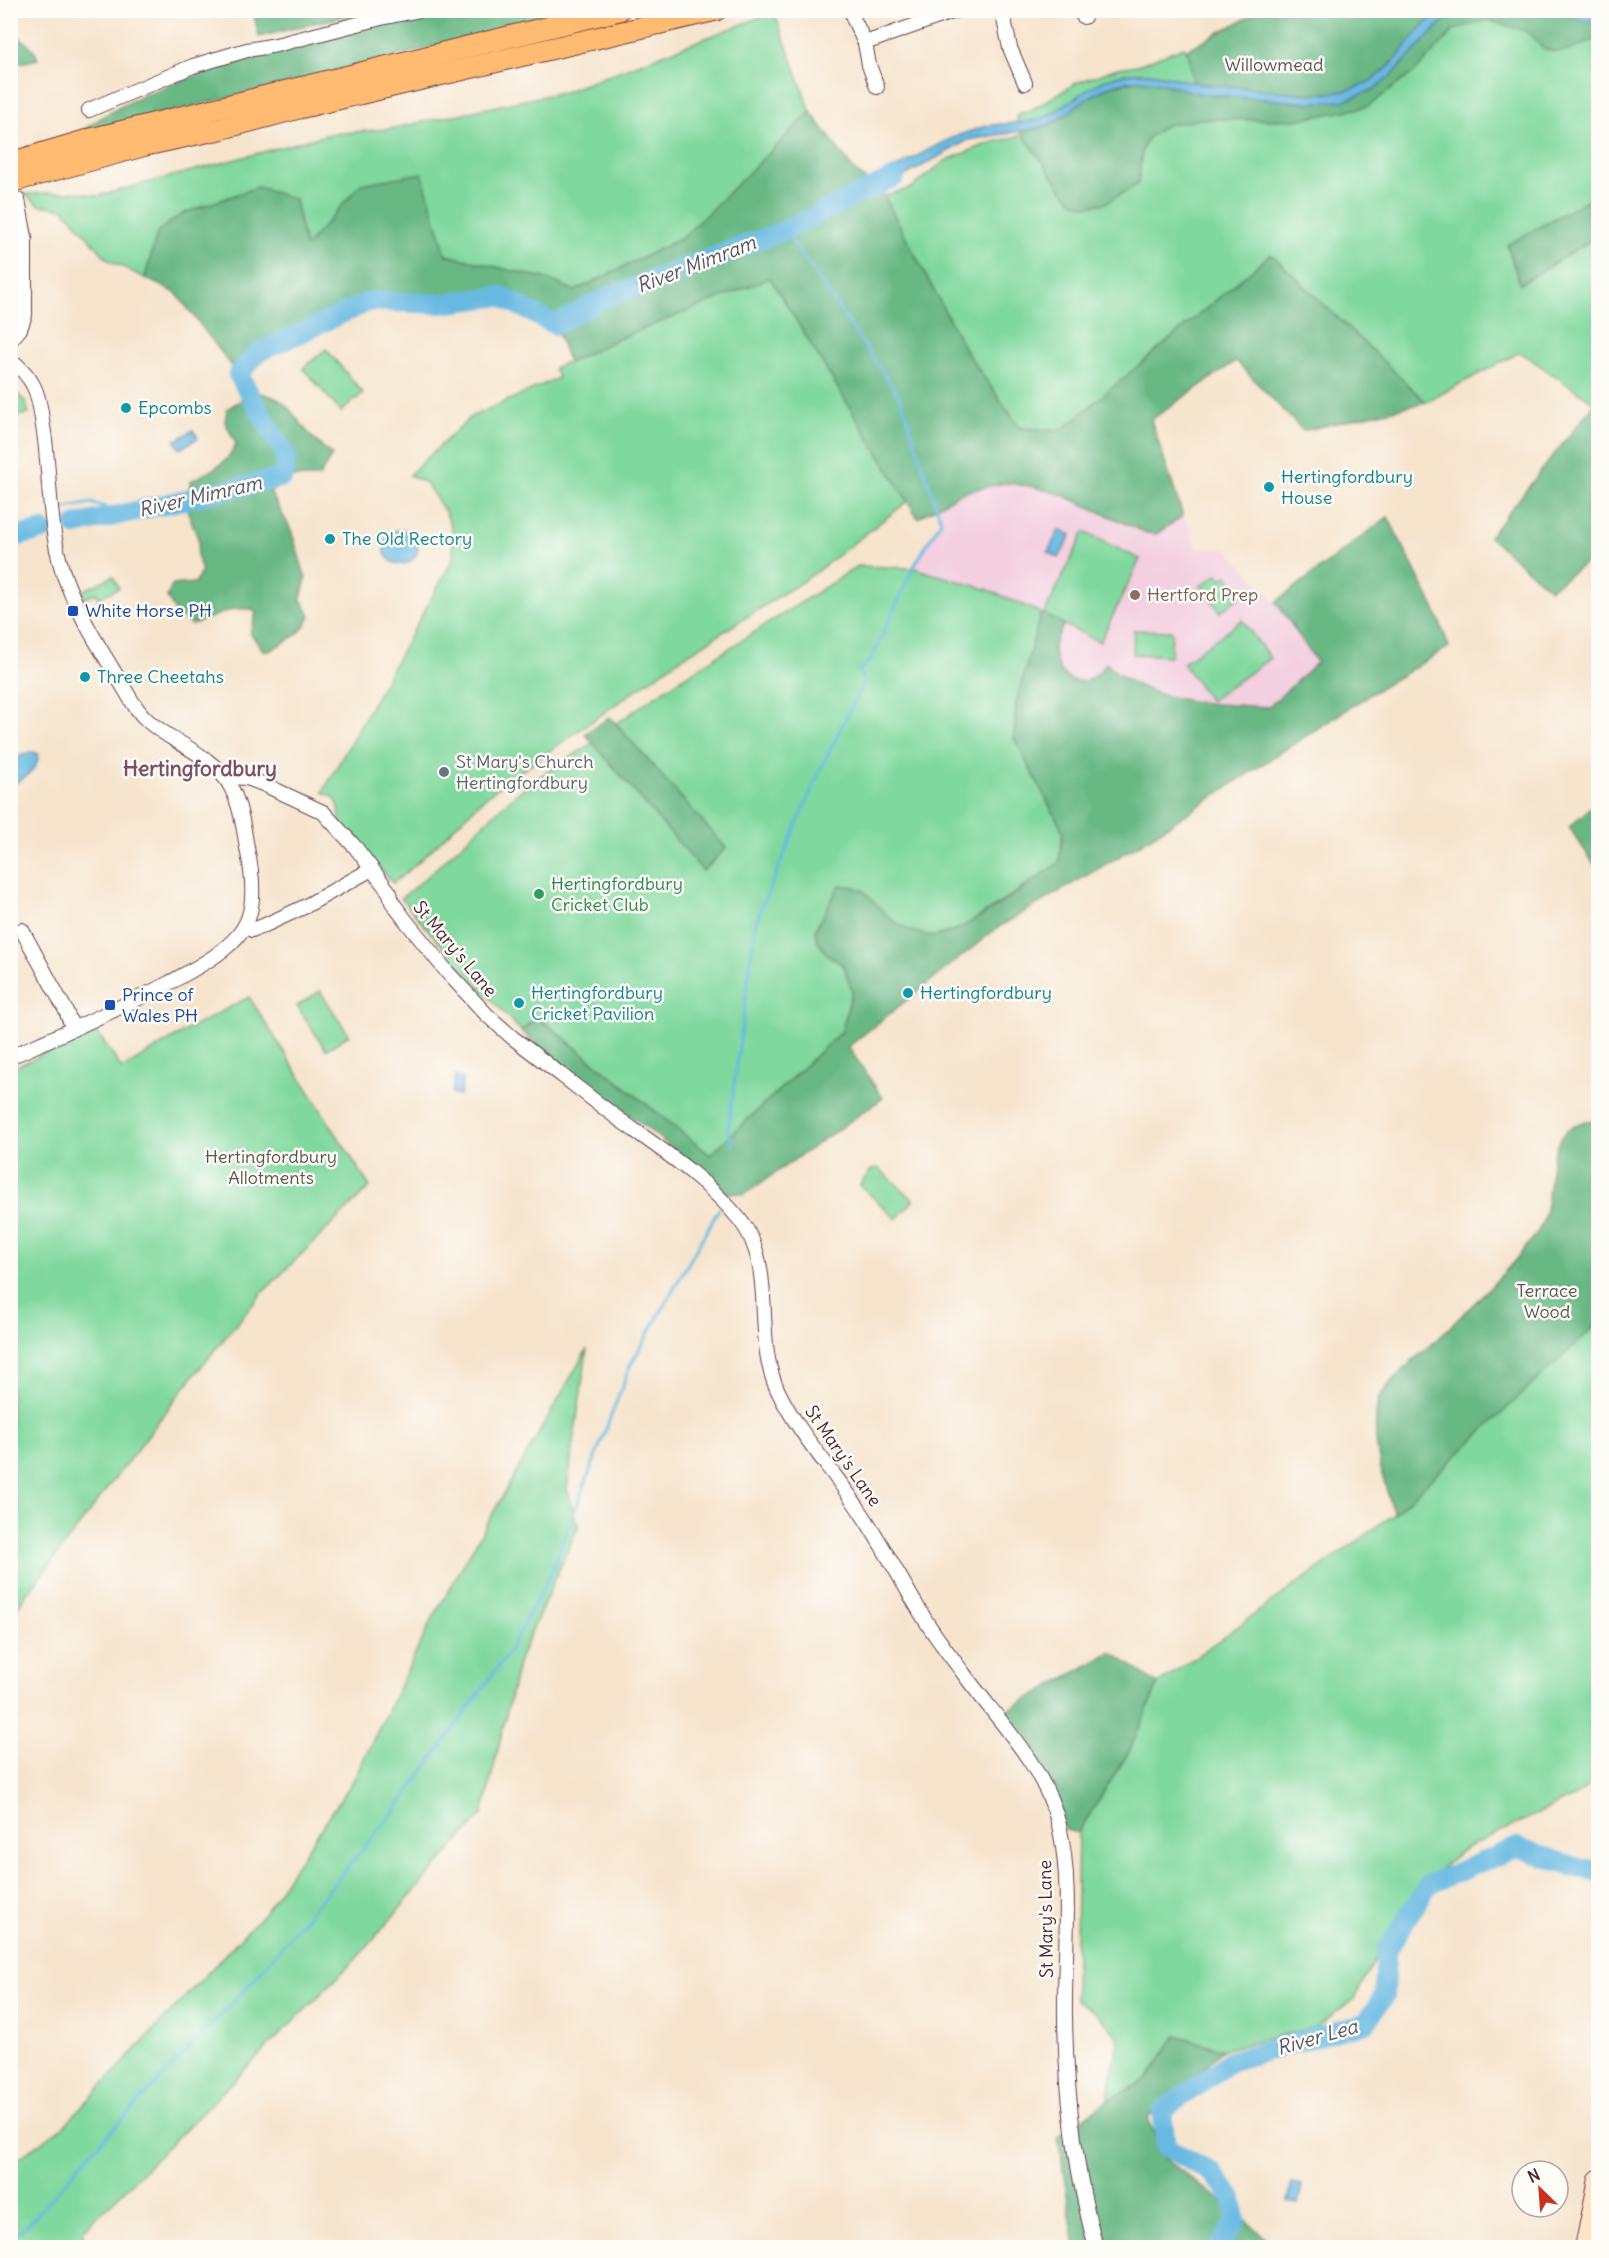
<svg xmlns="http://www.w3.org/2000/svg" width="1609" height="2258" viewBox="0 0 1609 2258" font-family="Delius,sans-serif">
  <style>
    .built { fill: #f3cfdf }
    .green { fill: #7fd89d; stroke: #647c64; stroke-width: 1.5 }
    .forest { fill: #67b884; stroke: #586c58; stroke-width: 1.5 }
    .water { fill: #67b9e2; stroke: #586c86; stroke-width: 1.5 }
    .lines { fill: none; stroke-linecap: round; stroke-linejoin: round }
    .stream { stroke: #67b9e2; stroke-width: 3 }
    .river { stroke: #67b9e2; stroke-width: 20 }
    .minor-casing { stroke: #643d43; stroke-width: 16 }
    .secondary-casing { stroke: #643d43; stroke-width: 20 }
    .trunk-casing { stroke: #643d43; stroke-width: 23 }
    .minor { stroke: #fff; stroke-width: 14 }
    .secondary { stroke: #ffe4c6; stroke-width: 18 }
    .trunk { stroke: #ffbb71; stroke-width: 21 }
    .culture-dot { fill: #0f9aa8; stroke: #fdfcf7; stroke-width: 2 }
    .education-dot { fill: #8d6e63; stroke: #fdfcf7; stroke-width: 2 }
    .transit-dot { fill: #1a4fb4; stroke: #fdfcf7; stroke-width: 2 }
    .worship-dot { fill: #6b7280; stroke: #fdfcf7; stroke-width: 2 }
    .leisure-dot { fill: #2e9e5b; stroke: #fdfcf7; stroke-width: 2 }
    .labels { text-anchor: middle; stroke-width: 5; stroke-linejoin: round; paint-order: stroke }
    .park-label { font-size: 18px; fill: #5a564d; stroke: #fdfcf7 }
    .culture-label { font-size: 18px; fill: #0d838f; stroke: #fdfcf7; text-anchor: start }
    .education-label { font-size: 18px; fill: #785e54; stroke: #fdfcf7; text-anchor: start }
    .transit-label { font-size: 18px; fill: #164399; stroke: #fdfcf7; text-anchor: start }
    .worship-label { font-size: 18px; fill: #5b616d; stroke: #fdfcf7; text-anchor: start }
    .leisure-label { font-size: 18px; fill: #27864d; stroke: #fdfcf7; text-anchor: start }
    .street-label { font-size: 18px; fill: #4a1f2b; stroke: #fdfcf7 }
    .water-label { font-size: 20px; font-style: italic; fill: #54556b; stroke: #fdfcf7 }
    .quarter-label { font-size: 21px; font-weight: bold; fill: #7c5163; stroke: #fdfcf7 }
  </style>
  <rect width="100%" height="100%" fill="#fdfcf7"/>
  <filter id="ink" filterUnits="userSpaceOnUse"><feTurbulence type="fractalNoise" baseFrequency=".0167" numOctaves="2"/><feDisplacementMap in="SourceGraphic" scale="12" xChannelSelector="R" yChannelSelector="G"/><feConvolveMatrix kernelMatrix="1 2 1 2 8 2 1 2 1" color-interpolation-filters="sRGB"/></filter>
  <filter id="wash" filterUnits="userSpaceOnUse"><feTurbulence type="fractalNoise" baseFrequency=".008" numOctaves="4" result="noise"/><feDisplacementMap in="SourceGraphic" scale="24" xChannelSelector="R" yChannelSelector="G"/><feGaussianBlur stdDeviation="1.35" result="paint"/><feColorMatrix in="noise" values="0 0 0 0 0 0 0 0 0 0 0 0 0 0 0 0 0 1.4 0 .05"/><feComposite in="paint" operator="in"/></filter>
  <g filter="url(#wash)">
    <rect width="100%" height="100%" fill="#f6e4cd"/>
    <polygon class="built" points="1004,483 1030,486 1060,494 1134,528 1156,534 1183,516 1191,529 1197,548 1228,550 1276,602 1317,662 1269,707 1209,703 1160,695 1115,672 1107,664 1096,676 1074,682 1068,680 1058,667 1055,652 1054,644 1064,624 986,589 913,568 941,522 936,507 960,493"/>
    <g class="green">
      <polygon points="1260,11 1594,11 1598,19 1598,194 1507,245 1520,283 1598,236 1598,393 1595,403 1520,352 1426,402 1271,254 1062,430 1020,428 967,353 884,196 911,188 945,161 987,144 1023,135 1017,123 1018,114 1035,108 1076,83 1118,68 1138,65 1184,47 1186,50"/>
      <polygon points="774,12 811,112 682,238 575,291 547,279 446,255 361,184 305,248 258,187 184,213 158,231 145,278 108,260 64,209 39,205 24,194 78,192 98,196 330,134 390,129 567,91"/>
      <path d="M770,277L908,501L811,576L677,661L492,792C457,821 430,856 393,883L340,823L339,807L335,798L323,792L453,559V533L446,513L426,483L409,475L471,417L558,378L554,368L613,341Z"/>
      <polygon points="326,349 363,393 341,412 303,368"/>
      <polygon points="10,388 25,401 29,414 11,416"/>
      <polygon points="1084,532 1140,559 1100,642 1044,615"/>
      <path d="M858,566L913,568L986,589L1041,613L1016,703L1014,738L1063,831L1059,863L965,926L934,937L906,930L886,915L862,889L817,940L826,953L844,966L852,991L842,1031L710,1155L538,1017L521,1031L454,960L401,898C445,865 481,822 524,788C545,771 570,758 593,743L703,871L726,848L616,724L664,690Z"/>
      <polygon points="1218,574 1221,579 1227,575 1242,595 1220,612 1201,586"/>
      <polygon points="113,576 119,588 98,598 96,593 84,599 80,592"/>
      <polygon points="1242,620 1270,658 1210,701 1183,663"/>
      <polygon points="1134,630 1172,631 1171,656 1133,654"/>
      <polygon points="320,991 349,1035 326,1050 297,1006"/>
      <polygon points="249,997 370,1187 262,1293 186,1385 11,1615 11,1069 95,1029 122,1069 187,1030"/>
      <polygon points="878,1168 914,1200 896,1219 860,1185 872,1169"/>
      <polygon points="1598,1323 1598,1779 1573,1797 1464,1849 1424,1882 1379,1952 1354,1999 1316,2027 1223,2050 1176,2035 1150,2083 1107,2101 1119,2038 1098,2014 1075,1999 1078,1833 1130,1750 1158,1684 1394,1514"/>
      <polygon points="587,1349 567,1488 578,1527 519,1660 483,1813 355,1960 83,2231 83,2247 11,2247 11,2164 64,2126 264,1913 353,1781 434,1616"/>
    </g>
    <g class="forest">
      <path d="M1510,10C1525,13 1538,9 1553,11C1569,12 1581,26 1598,21V38L1568,51L1556,52L1542,48L1533,36L1526,31L1487,20L1454,30L1417,70L1367,107L1295,120L1202,119L1166,125L1147,139L1142,151L1138,184L1106,203L1087,206L1074,202L1061,188L1021,132L1040,128L1056,121L1086,99L1108,87L1139,80L1161,83L1200,94L1309,103L1373,90L1389,78L1445,19L1460,11Z"/>
      <polygon points="253,11 253,10 377,11 318,22 259,37"/>
      <path d="M455,11H580L76,135C122,99 178,81 233,64C306,42 380,24 455,11Z"/>
      <path d="M1260,11H1442C1419,25 1404,52 1385,70C1348,106 1289,92 1243,87C1227,85 1209,86 1193,82L1189,56L1186,50Z"/>
      <polygon points="10,22 20,38 34,50 38,59 11,65"/>
      <polygon points="811,112 853,169 884,196 967,353 1020,428 1062,430 1271,254 1426,402 1303,431 1236,361 1151,420 1183,516 1156,534 1147,533 1060,494 1030,486 1004,483 960,493 918,518 770,278 613,341 569,363 555,325 501,296 446,303 370,301 259,352 238,374 176,293 145,278 158,231 184,213 258,187 295,199 305,247 361,184 422,173 446,255 547,279 575,291 682,238"/>
      <polygon points="1598,194 1598,236 1520,284 1507,245"/>
      <path d="M254,392C290,397 290,413 311,436C317,443 325,449 332,455L319,477H294L270,492L291,530L306,579L300,602H303L310,616C303,635 286,641 269,651L263,650L250,633L256,613L252,609H233L191,625L176,613L167,597L172,585L195,583L202,571L197,555L199,541L185,504L191,481C209,471 228,465 236,444L225,422L227,409Z"/>
      <polygon points="1598,393 1598,554 1550,589 1489,537 1595,403"/>
      <path d="M1388,517L1436,612L1449,647L1372,693L1140,844L997,928L848,1047L883,1098L745,1194L719,1192L699,1169L621,1108L564,1068L521,1031L537,1017L710,1155L842,1031L852,991L844,966L826,953L817,940L815,930L839,886C867,884 868,899 887,915C900,927 915,934 932,936C958,939 1035,879 1059,863L1063,831L1014,738L1016,703L1041,613L1064,624C1061,631 1055,639 1054,646C1053,672 1074,693 1097,674C1100,672 1103,667 1106,663C1148,705 1214,704 1269,707L1317,662L1276,602Z"/>
      <polygon points="610,717 726,848 703,871 585,734"/>
      <polygon points="1598,801 1598,861 1594,864 1569,827"/>
      <path d="M1598,1120V1323L1394,1514C1383,1479 1370,1440 1378,1402C1382,1384 1435,1342 1450,1327C1480,1298 1512,1267 1537,1233C1561,1199 1532,1121 1598,1120Z"/>
      <polygon points="1111,1652 1158,1684 1130,1750 1078,1833 1066,1830 1003,1713"/>
      <polygon points="1176,2035 1223,2050 1148,2118 1164,2158 1239,2214 1275,2247 1075,2247 1058,2137 1107,2101 1148,2079"/>
    </g>
    <g class="water">
      <path d="M1442,10L1460,11L1445,19L1389,78L1373,90L1343,101L1309,103L1200,94L1161,83L1139,80L1124,82L1108,87L1086,99L1056,121L1040,128L968,140L878,191L868,183C900,168 931,145 965,133C972,131 979,128 986,126C1006,122 1027,125 1045,117C1072,103 1093,80 1124,74C1149,69 1172,78 1196,83C1211,86 1226,85 1241,87C1282,91 1328,102 1367,83C1398,68 1412,29 1442,10Z"/>
      <polygon points="1576,10 1598,11 1598,21 1585,22 1556,11"/>
      <polygon points="193,430 198,438 180,449 175,441"/>
      <circle cx="401" cy="547" r="17"/>
      <polygon points="1059,530 1071,535 1059,558 1048,552"/>
      <path d="M30,752L37,753C42,769 22,779 11,786V760Z"/>
      <polygon points="455,1077 463,1079 460,1096 452,1094"/>
      <polygon points="1292,2183 1302,2185 1298,2204 1288,2202"/>
    </g>
    <g class="lines">
      <g class="stream">
        <polyline points="65,508 92,503 124,514"/>
        <polyline points="733,1146 728,1130 756,921 820,770 864,682 859,670 871,660 913,568 941,521 901,399 785,230"/>
        <polyline points="10,2238 30,2223 84,2160 253,1981 397,1808 508,1653 550,1576 630,1366 719,1209"/>
      </g>
      <g class="river">
        <polyline points="75,525 283,477 287,458 238,374 259,352 370,301 440,304 501,296 555,325 598,301 785,230 895,177"/>
        <polyline points="10,538 43,530"/>
        <polyline points="1218,2248 1236,2221 1233,2199 1213,2173 1166,2147 1162,2111 1231,2061 1366,2023 1384,1996 1386,1952 1429,1884 1518,1847 1574,1867 1598,1872"/>
      </g>
    </g>
  </g>
  <g filter="url(#ink)">
    <g class="lines">
      <g class="minor-casing">
        <g id="minor">
          <polyline points="1002,10 1010,48 1025,83"/>
          <polyline points="1078,10 1084,17"/>
          <polyline points="853,18 865,43 869,65 877,87"/>
          <polyline points="865,43 958,10"/>
          <polyline points="89,110 193,66 247,50 276,45 381,18 420,10"/>
          <polyline points="10,341 20,329 25,315 25,237 18,200"/>
          <path d="M10,359C20,367 29,376 34,387C41,401 41,417 44,432C51,482 48,539 68,586C82,620 102,652 121,683C129,696 136,711 148,721C171,741 201,751 222,774C239,793 243,824 247,848C252,871 257,908 243,929C227,953 194,969 169,983C117,1010 64,1033 10,1057"/>
          <path d="M225,777L247,778L263,784L323,812L356,848L390,893L392,902L406,921L448,973L487,1015L513,1038C549,1065 584,1093 620,1120C662,1150 707,1179 740,1220C778,1268 752,1338 778,1391C799,1434 831,1468 858,1508C882,1543 901,1581 924,1618C935,1636 948,1653 961,1670C996,1719 1044,1764 1059,1825C1073,1887 1064,1953 1065,2016C1066,2095 1075,2171 1096,2248"/>
          <polyline points="244,927 252,930 263,926 304,907 372,869"/>
          <polyline points="22,930 66,1011 73,1029"/>
        </g>
      </g>
      <g class="secondary-casing">
        <polyline id="secondary" points="1584,2248 1598,2179"/>
      </g>
      <g class="trunk-casing">
        <g id="trunk">
          <polyline points="10,163 91,139 619,10"/>
          <polyline points="10,182 146,145 220,129 299,108 716,10"/>
        </g>
      </g>
      <use href="#minor" class="minor"/>
      <use href="#secondary" class="secondary"/>
      <use href="#trunk" class="trunk"/>
    </g>
  </g>
  <g class="culture-dot">
    <circle cx="126" cy="408" r="6"/>
    <circle cx="1269" cy="487" r="6"/>
    <circle cx="330" cy="539" r="6"/>
    <circle cx="85" cy="677" r="6"/>
    <circle cx="908" cy="993" r="6"/>
    <circle cx="519" cy="1003" r="6"/>
  </g>
  <circle class="education-dot" cx="1135" cy="595" r="6"/>
  <g class="transit-dot">
    <rect x="67" y="605" width="12" height="12" rx="3"/>
    <rect x="104" y="999" width="12" height="12" rx="3"/>
  </g>
  <circle class="worship-dot" cx="444" cy="772" r="6"/>
  <circle class="leisure-dot" cx="539" cy="894" r="6"/>
  <g class="labels">
    <g class="park-label">
      <text x="1274" y="71">Willowmead</text>
      <text x="271" y="1163">Hertingfordbury<tspan x="271" dy="21">Allotments</tspan></text>
      <text x="1547" y="1297">Terrace<tspan x="1547" dy="21">Wood</tspan></text>
    </g>
    <g class="culture-label">
      <text x="138" y="414">Epcombs</text>
      <text x="1281" y="483">Hertingfordbury<tspan x="1281" dy="21">House</tspan></text>
      <text x="342" y="545">The Old Rectory</text>
      <text x="97" y="683">Three Cheetahs</text>
      <text x="531" y="999">Hertingfordbury<tspan x="531" dy="21">Cricket Pavilion</tspan></text>
      <text x="920" y="999">Hertingfordbury</text>
    </g>
    <g class="education-label">
      <text x="1147" y="601">Hertford Prep</text>
    </g>
    <g class="transit-label">
      <text x="85" y="617">White Horse PH</text>
      <text x="122" y="1001">Prince of<tspan x="122" dy="21">Wales PH</tspan></text>
    </g>
    <g class="worship-label">
      <text x="456" y="768">St Mary's Church<tspan x="456" dy="21">Hertingfordbury</tspan></text>
    </g>
    <g class="leisure-label">
      <text x="551" y="890">Hertingfordbury<tspan x="551" dy="21">Cricket Club</tspan></text>
    </g>
    <g class="street-label">
      <text transform="translate(455 949) rotate(50)" y="6">St Mary's Lane</text>
      <text transform="translate(843 1456) rotate(55)" y="6">St Mary's Lane</text>
      <text transform="translate(1046 1919) rotate(-91)" y="6">St Mary's Lane</text>
    </g>
    <g class="water-label">
      <text transform="translate(696 264) rotate(-21)" y="7">River Mimram</text>
      <text transform="translate(200 496) rotate(-13)" y="7">River Mimram</text>
      <text transform="translate(1317 2037) rotate(-16)" y="7">River Lea</text>
    </g>
    <g class="quarter-label">
      <text x="200" y="776">Hertingfordbury</text>
    </g>
  </g>
  <rect width="1609" height="2258" fill="none" stroke="#fdfcf7" stroke-width="36"/>
  <g transform="translate(1540 2189) rotate(335)"><circle r="28" fill="#fdfcf7" stroke="#b5a4a5" stroke-width="1.5"/>
  <path d="M0-4.5L10 22L0 15L-10 22Z" fill="#c8321e"/>
  <text y="-9" font-size="16" font-weight="bold" text-anchor="middle" fill="#4a1f2b">N</text>
  </g>
</svg>
